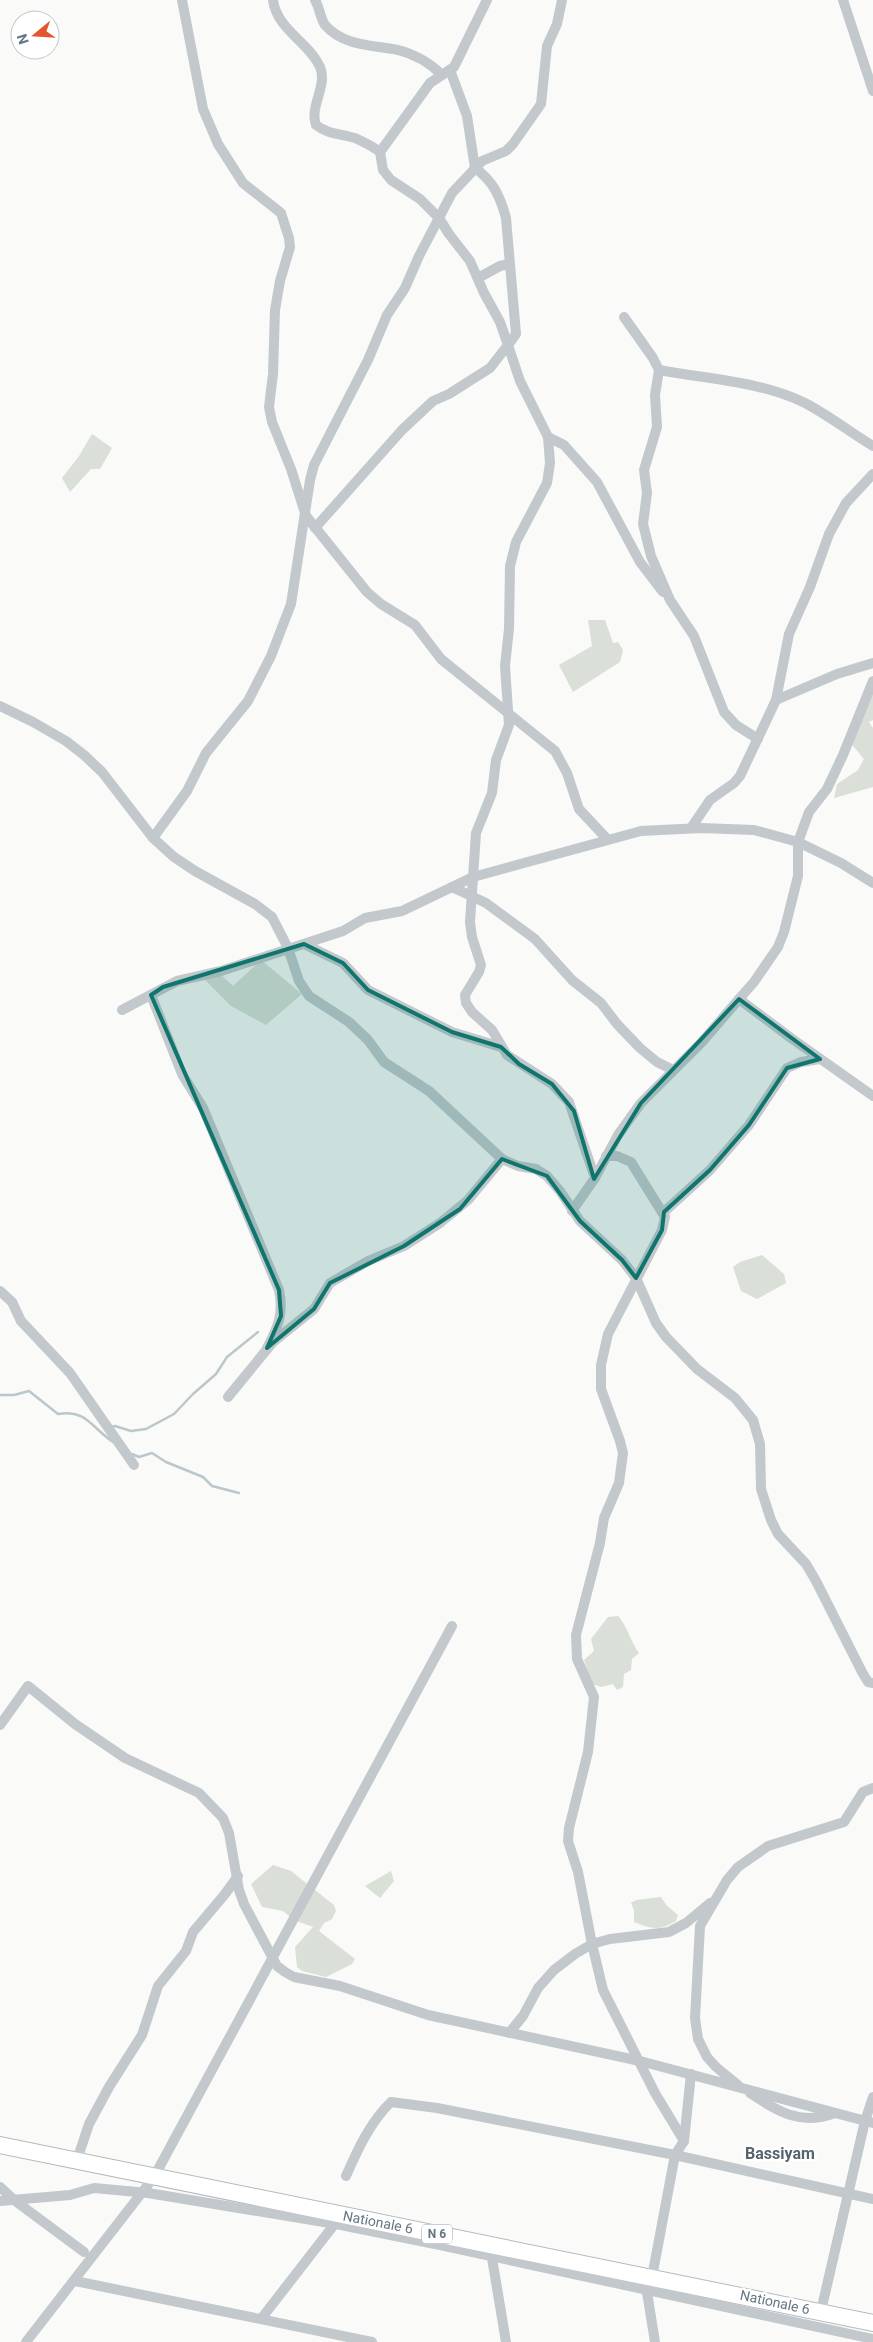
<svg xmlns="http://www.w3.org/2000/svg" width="873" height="2342" viewBox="0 0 873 2342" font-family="Roboto,sans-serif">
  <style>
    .green { fill: #dadfd7 }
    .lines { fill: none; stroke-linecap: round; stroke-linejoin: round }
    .stream { stroke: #bbc7cb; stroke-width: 2.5 }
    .primary-casing { stroke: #b5babe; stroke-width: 18 }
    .street { stroke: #c3c8cc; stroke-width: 10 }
    .primary { stroke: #fff; stroke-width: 16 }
    .marked { fill: #0f766e; fill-opacity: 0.2; stroke: #0f766e; stroke-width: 4; stroke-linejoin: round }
    .labels { text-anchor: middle; stroke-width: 5; stroke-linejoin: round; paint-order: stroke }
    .shield { fill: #fff; stroke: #939fa8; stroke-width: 1 }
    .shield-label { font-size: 12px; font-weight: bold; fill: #657683 }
    .street-label { font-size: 14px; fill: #657683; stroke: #fff }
    .quarter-label { font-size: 16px; font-weight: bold; fill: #57646e; stroke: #fff }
  </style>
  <rect width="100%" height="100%" fill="#fafaf8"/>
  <g class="green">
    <polygon points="92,434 112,448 100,469 91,469 70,492 62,478 79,456"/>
    <polygon points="588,620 605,620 613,643 618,642 623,650 620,662 573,692 559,665 592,646"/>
    <polygon points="873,693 873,720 869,722 873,728 873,787 834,798 837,784 858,770 864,759 848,740"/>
    <polygon points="261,960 302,994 266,1025 231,1006 203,978 218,972 233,986"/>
    <polygon points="762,1255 784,1274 786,1283 757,1299 741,1291 733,1267 740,1262"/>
    <path d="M618,1616C628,1627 630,1641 639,1653L632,1659L631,1670L624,1674L623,1687L617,1690L613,1684L601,1687L592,1684L584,1660L594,1651L591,1639L608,1617Z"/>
    <polygon points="273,1865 291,1871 334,1905 336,1911 332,1919 324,1923 319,1931 355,1959 352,1964 326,1977 302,1971 297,1967 295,1947 313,1927 294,1920 283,1911 262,1907 251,1884"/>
    <polygon points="391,1871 394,1881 380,1898 365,1886"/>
    <path d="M661,1897L667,1906L678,1915L676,1921C660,1931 651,1929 634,1922V1910L631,1903L636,1900Z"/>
  </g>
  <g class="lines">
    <g class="stream">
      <path d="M0,1395H14L29,1391L58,1414C86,1409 91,1427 113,1442"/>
      <polyline points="111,1427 115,1426 131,1431 146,1429 174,1414 193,1394 216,1374 227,1357 258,1332"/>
      <polyline points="132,1454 139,1457 152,1453 166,1462 203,1477 212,1486 239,1493"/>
    </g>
    <g class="primary-casing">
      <polyline id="primary" points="0,2145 873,2323"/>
    </g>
    <g class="street">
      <polyline points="182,0 203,109 218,144 243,183 281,213 289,238 290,247 280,281 275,310 273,374 269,407 272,422 291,469 306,516 367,592 381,604 415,625 441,659 555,751 567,773 579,809 607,839"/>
      <path d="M273,0C277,30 309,42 320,67C328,86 309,106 316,125C327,134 342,134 355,138C364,142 372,146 380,152L383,170L391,180L420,199L439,218L449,234L470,261L484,293L500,322L508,345L490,368L449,394L433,401L402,430L315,528"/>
      <path d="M315,0C320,8 320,18 325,25C343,46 373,45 398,50C414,54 430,63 442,75"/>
      <polyline points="843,0 873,91"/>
      <path d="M450,70L467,116L475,168C493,181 500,196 506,218L516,334L508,345L520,381L548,437L550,463L547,483L516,542L510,566L509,629L505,666L509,725L496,760L492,793L476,833L470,922L472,937L481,965L479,972L465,995L466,1003L472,1012L492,1030L507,1055L552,1084L569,1102L595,1178L572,1211"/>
      <polyline points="380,152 430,83 454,67 487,0"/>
      <polyline points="478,278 500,266 509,264"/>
      <polyline points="624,317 653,358 659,370 655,395 657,427 644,470 647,493 643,524 651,556 670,600 694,636 724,712 736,725 758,739"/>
      <path d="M659,370C707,379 760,381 805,403C828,415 850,432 873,446"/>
      <polyline points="548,437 564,445 597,482 640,562 663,592"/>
      <polyline points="873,681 843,755 827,789 809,812 798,842 798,876 784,932 778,947 754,982 739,999 791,1038 873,1096"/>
      <polyline points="776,700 837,674 873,663"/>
      <polyline points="0,706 33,722 66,741 84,755 102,772 153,838 174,857 195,871 255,904 272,917 288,948 299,981 309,996 349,1022 368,1040 384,1062 429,1091 502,1159 518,1166 536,1169 547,1176 560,1191 580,1221 622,1260 636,1278 656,1323 666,1337 697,1369 735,1398 753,1420 760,1444 761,1489 771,1520 778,1534 806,1564 816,1581 862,1672 868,1682 873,1683"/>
      <polyline points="691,828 710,800 734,783 740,776 776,700 789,634 810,587 829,534 846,503 873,474"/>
      <polyline points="153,838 187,791 206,753 248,701 271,656 291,604 310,480 314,465 368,360 387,315 405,288 419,256 452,193 482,161 506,151 513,144 541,104 547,46 557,24 562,0"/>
      <polyline points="452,887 486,903 535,939 572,980 601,1003 617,1024 640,1048 657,1062 673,1070"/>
      <polyline points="304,944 343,963 368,990 452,1032 501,1047"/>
      <path d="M151,995L182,1074L203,1108L279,1290C284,1314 278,1327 267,1348"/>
      <polyline points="122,1010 177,981 221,971 343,931 365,918 402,911 473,877 641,831 701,828 754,830 798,842 841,863 873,883"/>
      <polyline points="606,1156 617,1156 631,1162 665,1217 662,1230 608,1334 601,1365 601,1389 620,1441 623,1453 619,1483 604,1518 600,1543 576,1635 577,1659 594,1697 588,1752 569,1828 568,1841 578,1872 592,1944 603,1990 655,2093 684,2141"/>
      <polyline points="595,1178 618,1135 641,1103 702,1042 739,999"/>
      <polyline points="664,1212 710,1170 749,1125 787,1068 801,1062 820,1059"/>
      <polyline points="0,1291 12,1302 21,1321 70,1373 134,1465"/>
      <polyline points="228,1397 273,1342 314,1309 330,1283 368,1261 404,1246 440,1223 468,1200 502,1159"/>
      <polyline points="0,1725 28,1686 75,1724 125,1758 199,1793 223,1818 229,1833 239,1890 244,1904 277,1966 285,1972 294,1977 340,1986 428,2015 640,2061 873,2123"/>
      <polyline points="509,2033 523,2016 538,1988 554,1970 575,1954 592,1944 610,1939 669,1932 686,1923 710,1903"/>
      <polyline points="738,2085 716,2067 707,2057 698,2039 695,2018 700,1926 727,1880 738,1867 768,1846 844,1822 863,1792 873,1788"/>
      <path d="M750,2093C779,2112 800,2126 835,2113"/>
      <polyline points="77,2160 89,2124 109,2087 142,2035 158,1986 186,1951 193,1932 225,1894 238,1876"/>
      <path d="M346,2176C357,2151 370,2122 391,2102L437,2108L675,2155L873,2199"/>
      <polyline points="0,2187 14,2200 84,2252"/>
      <polyline points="0,2201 70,2195 94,2188 148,2193 336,2224 440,2245 873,2339"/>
      <polyline points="491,2252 506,2342"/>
      <polyline points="652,2277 675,2155 684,2141 691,2074"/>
      <polyline points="75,2281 372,2342"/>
      <polyline points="646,2286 655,2342"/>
      <polyline points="821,2311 865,2121 873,2097"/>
      <polyline points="261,2319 337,2221"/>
      <polyline points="26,2342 154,2177 452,1626"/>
    </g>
    <use href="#primary" class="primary"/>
  </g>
  <path class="marked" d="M304,944L343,963L368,990L452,1032L501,1047L519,1064L552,1084L574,1111L594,1179L641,1103L739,999L820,1059L787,1068L749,1125L710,1170L664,1212L662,1230L636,1278L622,1260L580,1221L547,1176L502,1159L460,1209L404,1246L330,1283L314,1309L267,1348L281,1316L279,1290L151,995L163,987Z"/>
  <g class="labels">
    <rect class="shield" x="422" y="2224.5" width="30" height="19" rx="4"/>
    <g class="shield-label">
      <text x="437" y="2238">N 6</text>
    </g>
    <g class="street-label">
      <text transform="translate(378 2222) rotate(11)" y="5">Nationale 6</text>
      <text transform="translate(775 2302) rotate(12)" y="5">Nationale 6</text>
    </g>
    <g class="quarter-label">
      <text x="780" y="2159">Bassiyam</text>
    </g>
  </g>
  <g transform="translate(35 35) rotate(252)"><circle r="24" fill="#ffffff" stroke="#c1c8cd"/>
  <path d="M0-4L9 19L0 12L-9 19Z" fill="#e4572e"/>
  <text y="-8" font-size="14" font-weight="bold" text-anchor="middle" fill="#657683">N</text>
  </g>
</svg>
